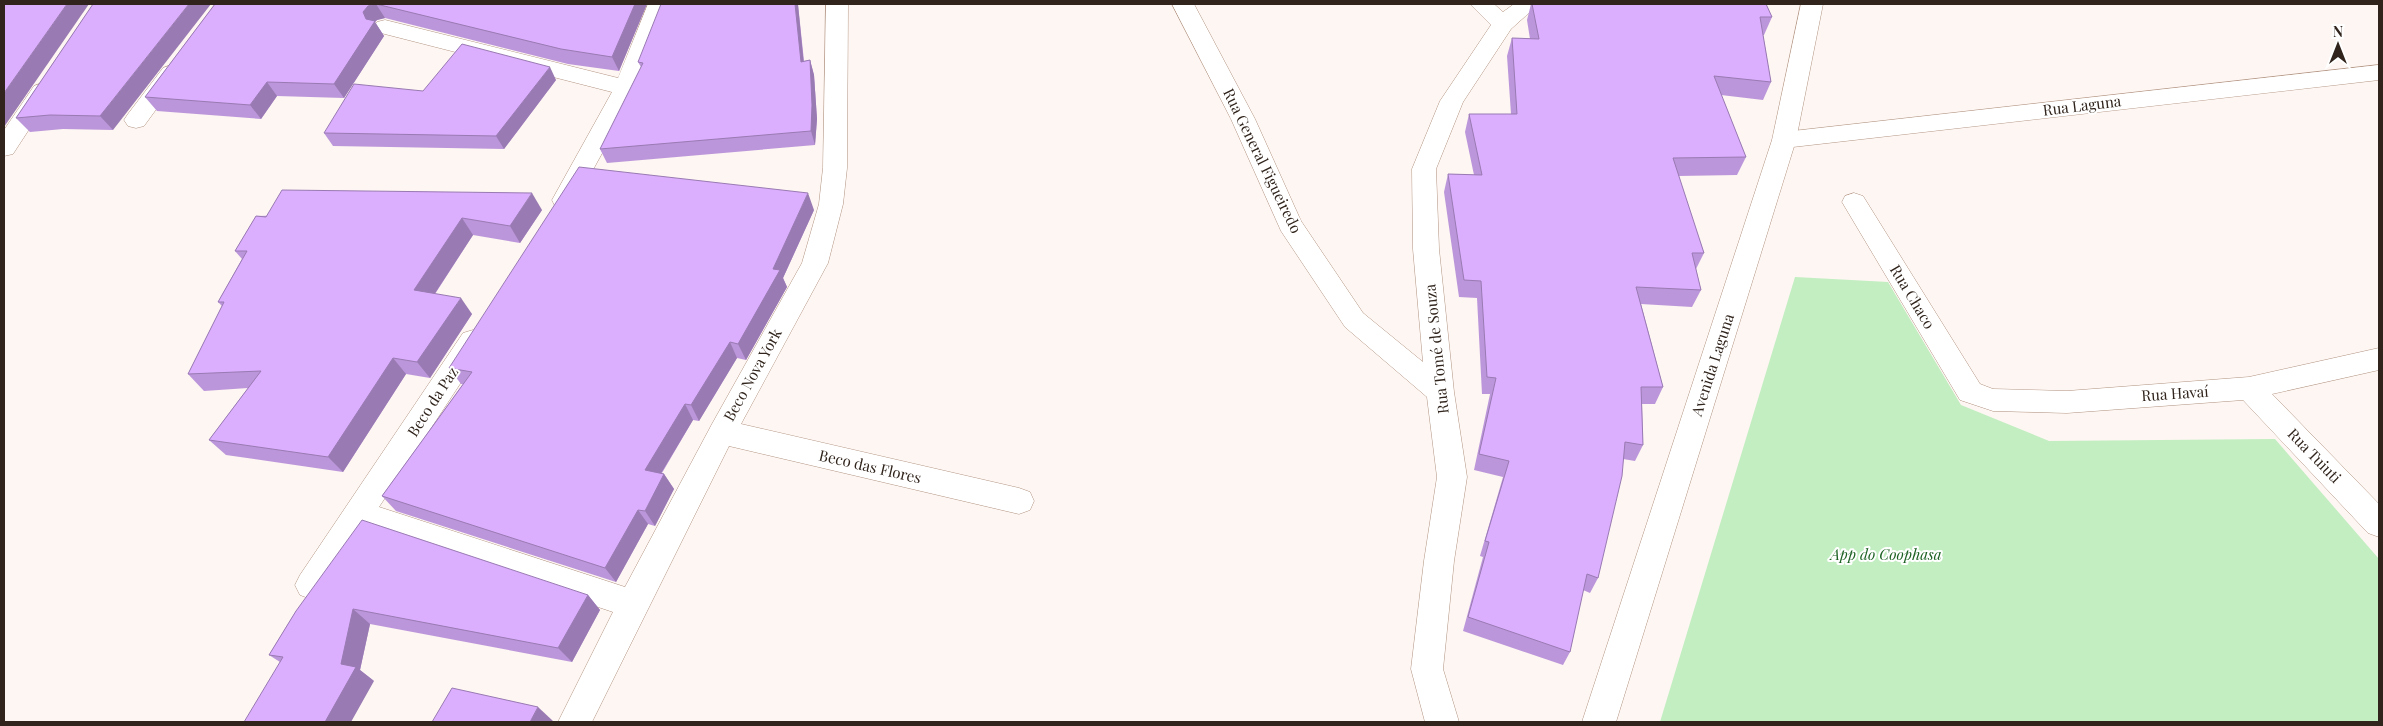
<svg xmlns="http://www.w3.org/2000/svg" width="2383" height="726" viewBox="0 0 2383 726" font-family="'Playfair Display',serif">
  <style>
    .green { fill: #c2eec1 }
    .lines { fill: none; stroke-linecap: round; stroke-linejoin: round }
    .minor-casing { stroke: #b29381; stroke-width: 1 }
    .major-casing { stroke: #b29381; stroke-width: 1 }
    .minor { fill: #fff; fill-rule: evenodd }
    .major { fill: #fff; fill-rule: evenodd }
    .wall { fill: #bc96da }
    .shaded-wall { fill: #997ab2 }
    .building { fill: #dbaefe; stroke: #997ab2 }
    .labels { text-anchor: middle; stroke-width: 4; stroke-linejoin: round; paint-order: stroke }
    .street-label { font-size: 15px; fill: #30241c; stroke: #fff }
    .park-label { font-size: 15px; font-style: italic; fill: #1b6121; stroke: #fff }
  </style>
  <rect width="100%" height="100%" fill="#fdf6f2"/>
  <polygon class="green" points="1795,277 1888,282 1961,405 2049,441 2275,439 2379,559 2379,722 1660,722"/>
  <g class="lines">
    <g class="minor-casing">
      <g id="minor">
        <polygon points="648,4 670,4 638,88 573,206 564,209 555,206 552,200 612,92 377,32 374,27 377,22 385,20 618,78"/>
        <polygon points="826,4 848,4 847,168 843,204 828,263 741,424 1019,488 1030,492 1034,501 1030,510 1019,514 729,446 592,722 558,722 613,612 365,529 322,595 311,599 300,595 295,585 300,575 463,333 473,330 483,333 487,341 483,349 379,507 625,587 712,424 802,263 819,204 823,168"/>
        <polygon points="1172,4 1194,4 1255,119 1301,221 1363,313 1423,362 1413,249 1412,169 1440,101 1491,25 1470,4 1494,4 1503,12 1514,4 1539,4 1511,29 1463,102 1436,169 1439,249 1454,392 1467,477 1454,561 1443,669 1459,722 1425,722 1411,669 1424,561 1437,477 1427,397 1345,327 1281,231 1231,119"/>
        <polygon points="171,65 179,68 182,73 179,78 144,126 136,128 128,126 124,120 128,114 163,68"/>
        <polygon points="2379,65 2379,80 1784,148 1776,146 1772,140 1776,134 1784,132"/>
        <polygon points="42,83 50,86 54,91 13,154 4,156 4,130 34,86"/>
        <polygon points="1854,193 1863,196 1980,384 1993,389 2067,391 2249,377 2379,348 2379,370 2272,394 2379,504 2379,537 2368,533 2243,400 2067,413 1993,411 1960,400 1842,202 1845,196"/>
      </g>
    </g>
    <g class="major-casing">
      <polygon id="major" points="1801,4 1823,4 1796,140 1616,722 1582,722 1772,140"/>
    </g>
    <use href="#minor" class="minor"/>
    <use href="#major" class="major"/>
  </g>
  <g class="wall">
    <polygon points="93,4 113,130 63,129 30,132 16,118"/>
    <polygon points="215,4 647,4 619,71 568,64 385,18 377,20 375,22 384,36 344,98 277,96 261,119 157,111 145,97"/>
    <polygon points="798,4 804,61 810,60 814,75 817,119 815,145 607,163 600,149 641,67 638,62"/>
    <polygon points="1531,4 1766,4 1772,17 1764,35 1763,35 1771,82 1763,100 1721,95 1746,157 1737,175 1678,176 1704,253 1696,269 1701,290 1692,307 1641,304 1663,387 1655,404 1642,404 1643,445 1635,461 1623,459 1598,578 1590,593 1583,590 1570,652 1563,665 1463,631 1483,557 1480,556 1503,477 1474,470 1490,394 1482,394 1477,298 1459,297 1444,192 1448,174 1474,175 1465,132 1469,114 1511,114 1507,56 1512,38 1530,39 1527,20"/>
    <polygon points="556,80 504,149 333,146 324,133 423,91"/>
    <polygon points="542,210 520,243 473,235 435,294 472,314 430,378 406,374 343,472 226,455 209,440 248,388 204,391 188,374 222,306 218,302 242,259 235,251 256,216"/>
    <polygon points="814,210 783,278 787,287 746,360 737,358 699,421 693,420 662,473 664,474 674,489 655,526 648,524 616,582 396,511 382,496 463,384 461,384 449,368"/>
    <polygon points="588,595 600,610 572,662 370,624 360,670 374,681 280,662 269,655 296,611"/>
  </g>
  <g class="shaded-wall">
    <polygon points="67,4 89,4 4,127 4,93"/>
    <polygon points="189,4 211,4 113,130 100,116"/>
    <polygon points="376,4 385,18 377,20 375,22 384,36 344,98 334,84 366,19 363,12 368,6"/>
    <polygon points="635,4 647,4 619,71 612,57"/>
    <polygon points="795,4 798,4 798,5 805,76 801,62"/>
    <polygon points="810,60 814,75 817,119 815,145 811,131"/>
    <polygon points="550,67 556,80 504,149 496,136"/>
    <polygon points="267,82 277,96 261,119 250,105"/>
    <polygon points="532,193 542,210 520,243 510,226"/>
    <polygon points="808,193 814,210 783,278 787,287 746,360 738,344"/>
    <polygon points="462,218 473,235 426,307 414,290"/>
    <polygon points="461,298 472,314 430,378 417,362"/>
    <polygon points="730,342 737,358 699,421 691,405"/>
    <polygon points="393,358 406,374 343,472 328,457"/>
    <polygon points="685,404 693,420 654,485 645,470"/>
    <polygon points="664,474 674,489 655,526 645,511"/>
    <polygon points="638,510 648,524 616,582 605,568"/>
    <polygon points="588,595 600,610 572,662 558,648"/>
    <polygon points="353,609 370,624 360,670 374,681 351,722 325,722"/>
    <polygon points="538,707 553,721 553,722 530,722"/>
  </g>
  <g class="building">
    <polygon points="4,4 67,4 4,93"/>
    <polygon points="93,4 189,4 100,116 50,115 16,118"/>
    <polygon points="215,4 635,4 612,57 561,49 376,4 368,6 363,12 366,19 375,21 334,84 267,82 250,105 145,97"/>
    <polygon points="661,4 795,4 801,62 810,60 812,105 811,131 600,149 643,63 638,62"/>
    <polygon points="1532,4 1766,4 1772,17 1760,17 1771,82 1714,76 1746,157 1673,158 1704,253 1692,253 1701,290 1636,287 1663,387 1641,387 1643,445 1625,442 1622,476 1598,578 1587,574 1570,652 1468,617 1489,542 1485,541 1509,461 1479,454 1496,378 1487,377 1481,281 1464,280 1448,174 1482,175 1469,114 1517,114 1512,38 1539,39"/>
    <polygon points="462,44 550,67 496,136 324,133 354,84 423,91"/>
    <polygon points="579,167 808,193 773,269 780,270 738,344 730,342 691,405 685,404 645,470 664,474 645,511 638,510 605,568 382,496 472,372 449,368"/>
    <polygon points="282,190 532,193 510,226 462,218 414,290 461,298 417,362 393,358 328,457 209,440 261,371 188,374 224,302 218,302 247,251 235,251 256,216 266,217"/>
    <polygon points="362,520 588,595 558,648 353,609 341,664 356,667 325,722 244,722 283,657 269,655 296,611"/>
    <polygon points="452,688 538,707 530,722 432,722"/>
  </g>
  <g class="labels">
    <g class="street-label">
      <text transform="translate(2082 106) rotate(-7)" y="5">Rua Laguna</text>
      <text transform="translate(1262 161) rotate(64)" y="5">Rua General Figueiredo</text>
      <text transform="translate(1912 297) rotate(59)" y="5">Rua Chaco</text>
      <text transform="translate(1437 349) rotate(-96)" y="5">Rua Tomé de Souza</text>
      <text transform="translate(1713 365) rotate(-72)" y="5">Avenida Laguna</text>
      <text transform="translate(753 375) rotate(-61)" y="5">Beco Nova York</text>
      <text transform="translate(2175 394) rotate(-4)" y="5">Rua Havaí</text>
      <text transform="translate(433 402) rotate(-57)" y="5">Beco da Paz</text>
      <text transform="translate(2314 456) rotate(46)" y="5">Rua Tuiuti</text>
      <text transform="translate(870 467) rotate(13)" y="5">Beco das Flores</text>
    </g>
    <g class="park-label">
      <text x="1886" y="560">App do Coophasa</text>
    </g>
  </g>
  <rect width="2383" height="726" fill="none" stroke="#30241c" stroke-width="10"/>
  <g transform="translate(2338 45)" stroke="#ffffff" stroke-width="4" paint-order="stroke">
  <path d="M0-4L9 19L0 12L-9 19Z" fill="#30241c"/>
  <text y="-8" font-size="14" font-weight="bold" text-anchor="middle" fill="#30241c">N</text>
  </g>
</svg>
